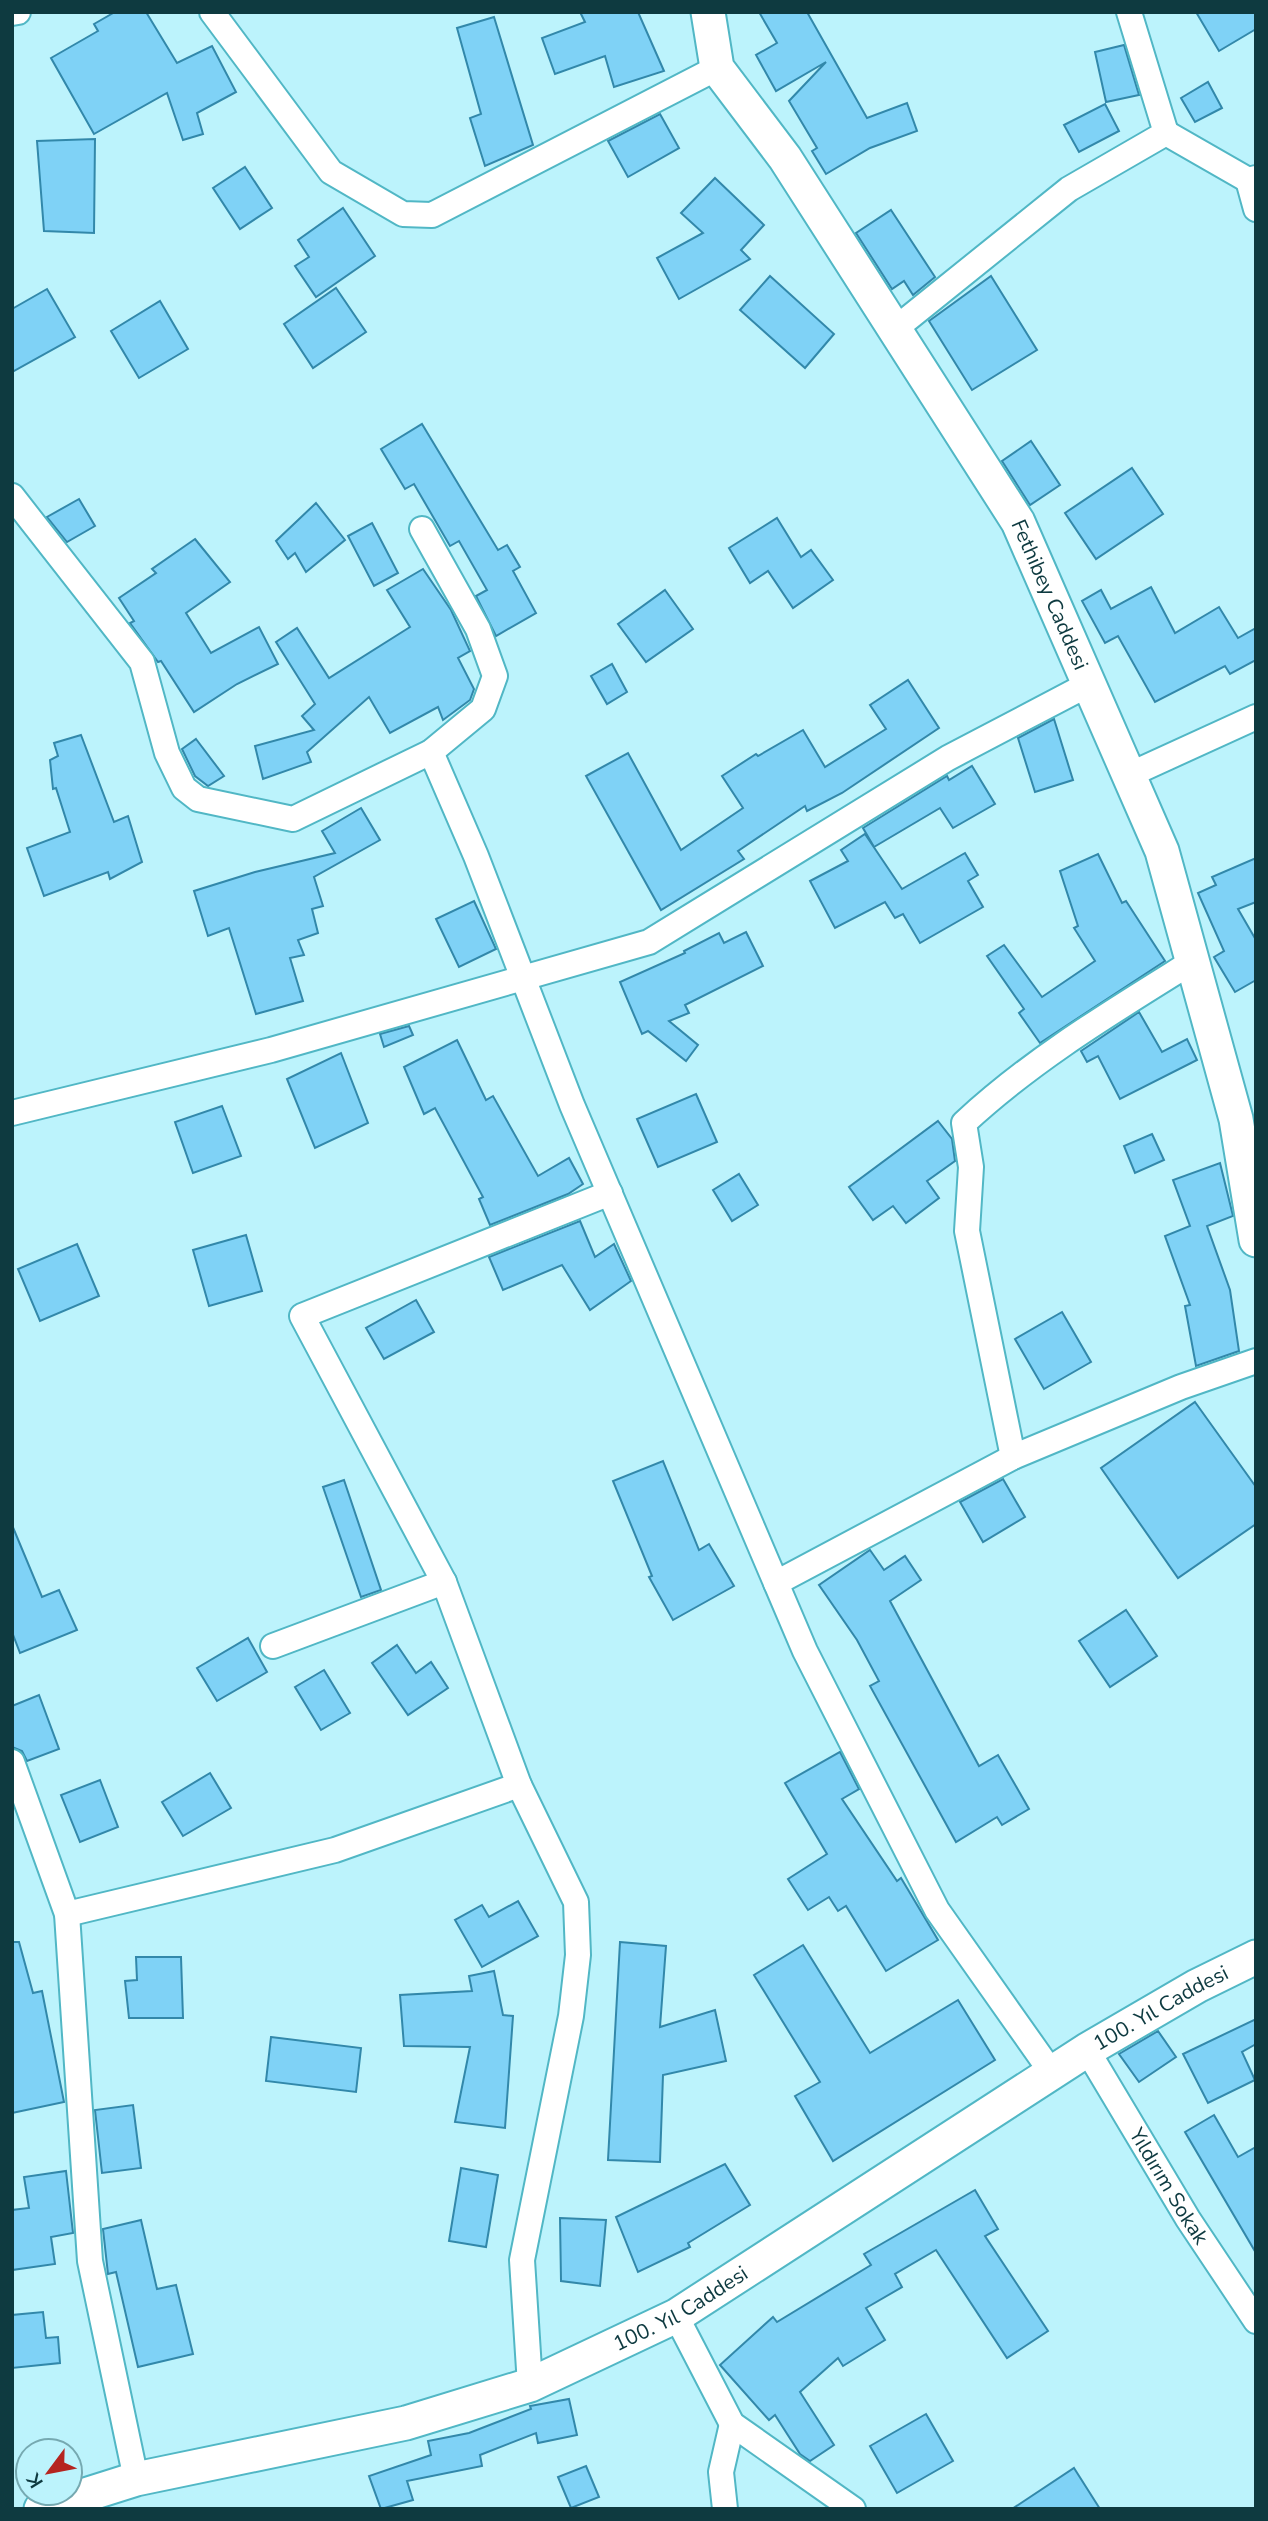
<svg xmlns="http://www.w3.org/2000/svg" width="1268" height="2521" viewBox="0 0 1268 2521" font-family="'Nunito Sans',sans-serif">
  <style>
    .building { fill: #7fd2f6; stroke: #3288aa; stroke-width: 2 }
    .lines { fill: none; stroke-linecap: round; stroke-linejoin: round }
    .street-casing { stroke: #51b7c5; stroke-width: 28 }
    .secondary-casing { stroke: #51b7c5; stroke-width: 37 }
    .street { stroke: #fff; stroke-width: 24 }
    .secondary { stroke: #fff; stroke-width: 33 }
    .labels { text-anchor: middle; stroke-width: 5; stroke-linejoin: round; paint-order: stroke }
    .street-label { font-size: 21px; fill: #0e3a40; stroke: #bcf3fc }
  </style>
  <rect width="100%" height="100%" fill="#bcf3fc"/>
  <g class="building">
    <polygon points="115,12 146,12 177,63 212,46 236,92 197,113 203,134 183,140 167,93 94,134 51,58 98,31 94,24"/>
    <polygon points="580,12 638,12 664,71 614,87 605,56 555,74 542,38 585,22"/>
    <polygon points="759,12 807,12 867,118 907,103 917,131 870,148 826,174 812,151 817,148 789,101 826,62 776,91 756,55 777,43"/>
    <polygon points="1196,12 1256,12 1256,29 1219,51"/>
    <polygon points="494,17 533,145 485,166 470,118 481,114 457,28"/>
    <polygon points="1124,45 1139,95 1106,102 1095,52"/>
    <polygon points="1208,82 1222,108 1195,122 1181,98"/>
    <polygon points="1105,104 1119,131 1079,152 1064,125"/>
    <polygon points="660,114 679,148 628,177 608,141"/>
    <polygon points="95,139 94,233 44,231 37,141"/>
    <polygon points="245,167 272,208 240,229 213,188"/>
    <polygon points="715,178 764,225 741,250 750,259 679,299 657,258 703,233 681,213"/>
    <polygon points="343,208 375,256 316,297 295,266 309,257 298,240"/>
    <polygon points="891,210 935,277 913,295 904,281 892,289 856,233"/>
    <polygon points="770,276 834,334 805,368 740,310"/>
    <polygon points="991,276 1037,350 972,390 929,321"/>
    <polygon points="336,288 366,332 313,368 284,324"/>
    <polygon points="47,289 75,337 12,372 12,309"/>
    <polygon points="160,301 188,349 139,378 111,331"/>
    <polygon points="422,424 498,550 507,545 520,567 513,571 536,613 496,636 476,596 487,590 459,541 450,546 414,484 405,489 381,449"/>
    <polygon points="1031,441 1060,485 1030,505 1002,461"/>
    <polygon points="1132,468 1163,514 1096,559 1065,513"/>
    <polygon points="79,499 95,526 67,542 47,517"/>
    <polygon points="316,503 345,540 306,572 295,553 288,559 276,541"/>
    <polygon points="777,518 801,557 811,550 833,580 793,608 768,571 750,583 729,548"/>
    <polygon points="372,523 398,573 374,586 348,536"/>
    <polygon points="195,539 230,582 186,613 211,653 259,627 278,664 237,684 194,712 161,661 158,662 130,623 134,621 119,598 156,573 152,569"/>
    <polygon points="423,569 451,610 470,651 458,658 474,689 470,700 443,720 438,707 390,733 369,697 307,752 311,762 263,779 255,746 314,730 302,716 315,704 276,642 297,628 329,678 410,627 387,590"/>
    <polygon points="1151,587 1175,633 1219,607 1238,638 1256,628 1256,660 1230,674 1225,666 1155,702 1118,636 1105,643 1082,601 1101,590 1111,609"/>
    <polygon points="665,590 693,629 646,662 618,624"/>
    <polygon points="612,664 627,692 607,704 591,676"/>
    <polygon points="908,680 939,728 842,793 807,811 805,806 738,851 744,859 661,910 586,776 628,753 681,850 743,808 722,776 756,754 758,756 803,730 825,767 886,729 870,705"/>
    <polygon points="1054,719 1073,780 1035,792 1018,738"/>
    <polygon points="81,735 114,822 128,816 142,862 110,879 108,872 44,896 27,848 70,832 56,788 53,789 50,760 58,756 54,743"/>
    <polygon points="196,739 224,776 208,786 195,776 182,749"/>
    <polygon points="972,766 995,804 953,828 940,808 874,847 863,828 947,776 949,780"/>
    <polygon points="361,808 380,840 314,877 323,906 312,909 318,933 298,940 304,955 290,958 303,1001 256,1014 229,928 208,936 194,891 255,872 335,853 322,831"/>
    <polygon points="865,834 902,889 965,853 978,875 968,881 983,907 920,943 903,914 895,918 885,902 835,928 810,881 848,861 841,850"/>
    <polygon points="1098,854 1122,903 1126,901 1165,961 1040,1043 1019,1013 1024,1009 987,956 1004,945 1042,997 1095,961 1074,928 1078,926 1060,871"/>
    <polygon points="1256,858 1256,902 1238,909 1256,940 1256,980 1235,992 1214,957 1224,951 1198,893 1216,885 1212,877"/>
    <polygon points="474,901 496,949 459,967 436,919"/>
    <polygon points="746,932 763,966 685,1005 689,1013 669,1021 698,1045 686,1061 648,1031 642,1034 620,982 685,953 684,951 719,933 724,943"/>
    <polygon points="1139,1012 1162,1052 1187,1039 1197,1060 1120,1099 1098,1056 1087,1062 1081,1051"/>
    <polygon points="409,1026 413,1035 384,1047 380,1034"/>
    <polygon points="457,1040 486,1100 493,1096 538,1176 569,1158 583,1184 568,1194 490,1225 479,1199 483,1197 435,1108 424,1114 404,1067"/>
    <polygon points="341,1053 368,1123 315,1148 287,1079"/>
    <polygon points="696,1094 717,1142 658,1167 637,1119"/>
    <polygon points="222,1106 241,1156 193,1173 175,1122"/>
    <polygon points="938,1121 952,1139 955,1161 927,1181 939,1198 906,1223 893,1206 873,1220 849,1187"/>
    <polygon points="1152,1134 1164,1160 1135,1173 1124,1146"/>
    <polygon points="1220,1163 1233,1216 1207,1226 1230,1290 1239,1351 1196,1366 1185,1306 1190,1305 1165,1236 1190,1226 1173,1180"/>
    <polygon points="739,1174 758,1205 732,1221 713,1190"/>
    <polygon points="580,1221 595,1257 614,1244 631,1281 590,1310 562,1265 503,1290 489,1257"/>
    <polygon points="246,1235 262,1291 209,1306 193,1250"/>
    <polygon points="77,1244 99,1296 40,1321 18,1269"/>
    <polygon points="416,1300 434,1332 384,1359 366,1328"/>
    <polygon points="1062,1312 1091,1362 1044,1389 1015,1339"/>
    <polygon points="1195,1402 1256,1487 1256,1524 1178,1578 1101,1468"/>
    <polygon points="663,1461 699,1550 709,1544 734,1586 673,1620 649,1577 652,1576 613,1481"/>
    <polygon points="1003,1479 1025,1517 983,1542 960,1502"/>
    <polygon points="344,1480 381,1590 361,1597 323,1487"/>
    <polygon points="12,1525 42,1597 59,1590 77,1630 20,1653 12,1632"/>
    <polygon points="870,1550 884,1570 905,1556 921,1580 890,1601 979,1766 998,1755 1029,1809 1002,1825 997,1817 956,1842 870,1686 879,1681 857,1640 819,1585"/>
    <polygon points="1126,1610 1157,1656 1110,1687 1079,1641"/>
    <polygon points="248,1638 267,1672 217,1701 197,1668"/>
    <polygon points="397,1645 416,1673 431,1662 448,1688 408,1715 372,1663"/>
    <polygon points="324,1670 350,1713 321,1730 295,1687"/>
    <polygon points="39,1695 59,1749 27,1761 22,1751 12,1747 12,1706"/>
    <polygon points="840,1752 859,1789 842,1799 897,1881 901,1878 938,1940 886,1971 846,1906 838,1911 829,1897 808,1910 788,1879 827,1854 785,1783"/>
    <polygon points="210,1773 231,1808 183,1836 162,1802"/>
    <polygon points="100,1780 118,1827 80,1842 61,1795"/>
    <polygon points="518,1901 538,1936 482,1967 455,1920 482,1905 489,1917"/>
    <polygon points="12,1942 19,1942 33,1993 42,1991 64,2102 12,2113"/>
    <polygon points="620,1942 666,1946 660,2027 715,2010 726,2061 663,2075 660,2162 608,2160"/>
    <polygon points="803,1945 870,2053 958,2000 995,2060 833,2161 795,2096 820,2082 754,1975"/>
    <polygon points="136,1957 181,1957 183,2018 129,2018 125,1981 137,1980"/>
    <polygon points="494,1971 503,2015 513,2016 505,2128 455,2122 470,2047 404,2046 400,1995 472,1991 469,1976"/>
    <polygon points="1256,2019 1256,2044 1242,2052 1255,2080 1208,2103 1183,2054"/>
    <polygon points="1158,2031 1176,2057 1139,2082 1119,2054"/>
    <polygon points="271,2037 361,2048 356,2092 266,2081"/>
    <polygon points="133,2105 141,2168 102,2173 95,2110"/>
    <polygon points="1214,2115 1238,2157 1256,2147 1256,2253 1185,2132"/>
    <polygon points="725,2164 750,2205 688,2243 690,2247 638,2272 616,2217"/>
    <polygon points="461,2168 498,2175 486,2247 449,2241"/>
    <polygon points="66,2171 73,2233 51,2237 55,2264 12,2270 12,2210 29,2208 24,2177"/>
    <polygon points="975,2190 998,2229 985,2236 1048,2331 1007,2358 936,2250 895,2274 902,2287 866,2308 885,2340 843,2366 838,2358 800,2392 834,2445 810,2461 800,2454 775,2415 769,2420 720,2365 773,2317 777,2322 871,2265 864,2254"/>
    <polygon points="560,2218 606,2220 600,2286 561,2281"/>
    <polygon points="141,2220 157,2289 176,2285 193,2354 138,2367 116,2272 108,2274 103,2229"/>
    <polygon points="43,2312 46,2338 58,2337 60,2363 12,2368 12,2315"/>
    <polygon points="569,2399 577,2435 538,2443 536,2433 480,2455 482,2466 407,2481 413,2500 381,2509 369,2476 431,2455 428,2441 469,2433 531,2409 530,2406"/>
    <polygon points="926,2414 953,2461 897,2493 870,2446"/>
    <polygon points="586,2466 599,2497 571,2508 558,2477"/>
    <polygon points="1074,2468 1100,2509 1012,2509"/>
  </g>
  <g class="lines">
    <g class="street-casing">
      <g id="street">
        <polyline points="212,12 331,172 403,214 432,215 717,68"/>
        <polyline points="12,13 18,12"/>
        <polyline points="1166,133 1248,180 1256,178"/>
        <polyline points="1248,180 1256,209"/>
        <polyline points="895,329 1069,189 1166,133 1129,12"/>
        <polyline points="12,496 142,662 167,753 184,788 198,799 293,819 431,752 483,709 495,676 478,629 422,529"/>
        <polyline points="431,752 476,856 572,1105 805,1651 937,1910 1052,2073"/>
        <polyline points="1129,775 1256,717"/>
        <polyline points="12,1113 271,1050 649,942 948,758 1089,684"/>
        <path d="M1013,1457L967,1231L971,1167L964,1123C1034,1058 1115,1010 1195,960"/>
        <polyline points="776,1583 1013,1457 1181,1387 1256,1361"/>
        <polyline points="273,1646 444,1582"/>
        <polyline points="12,1762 67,1914 90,2261 136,2479"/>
        <polyline points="67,1914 335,1850 519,1785"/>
        <path id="s1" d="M1087,2050L1188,2219L1256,2321"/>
        <polyline points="676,2316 732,2424 853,2509"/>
        <polyline points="530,2385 522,2260 571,2016 578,1955 576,1902 519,1785 444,1582 302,1316 610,1193"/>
        <polyline points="725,2509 721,2472 732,2424"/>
      </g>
    </g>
    <g class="secondary-casing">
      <g id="secondary">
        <path id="s2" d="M708,12L717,68L785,158L1018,522L1162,851L1236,1119L1256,1240"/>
        <path id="s3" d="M41,2509L136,2479L406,2423L530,2385L676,2316L1087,2050L1197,1986L1256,1957"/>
      </g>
    </g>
    <use href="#street" class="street"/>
    <use href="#secondary" class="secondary"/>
  </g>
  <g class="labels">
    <g class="street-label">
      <text dy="7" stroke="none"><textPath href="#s2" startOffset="681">Fethibey Caddesi</textPath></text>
      <text dy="7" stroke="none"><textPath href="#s3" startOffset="1241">100. Yıl Caddesi</textPath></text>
      <text dy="7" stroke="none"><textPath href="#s1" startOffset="159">Yıldırım Sokak</textPath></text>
      <text dy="7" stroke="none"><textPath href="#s3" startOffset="674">100. Yıl Caddesi</textPath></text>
    </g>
  </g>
  <rect width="1268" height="2521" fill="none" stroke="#0e3a40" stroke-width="28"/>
  <g transform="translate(49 2472) rotate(238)"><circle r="33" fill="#bcf3fc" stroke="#76a9b1" stroke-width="2"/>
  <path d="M0-5L12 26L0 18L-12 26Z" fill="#b52520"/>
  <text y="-10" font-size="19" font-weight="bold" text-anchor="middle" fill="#0e3a40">K</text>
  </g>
</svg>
